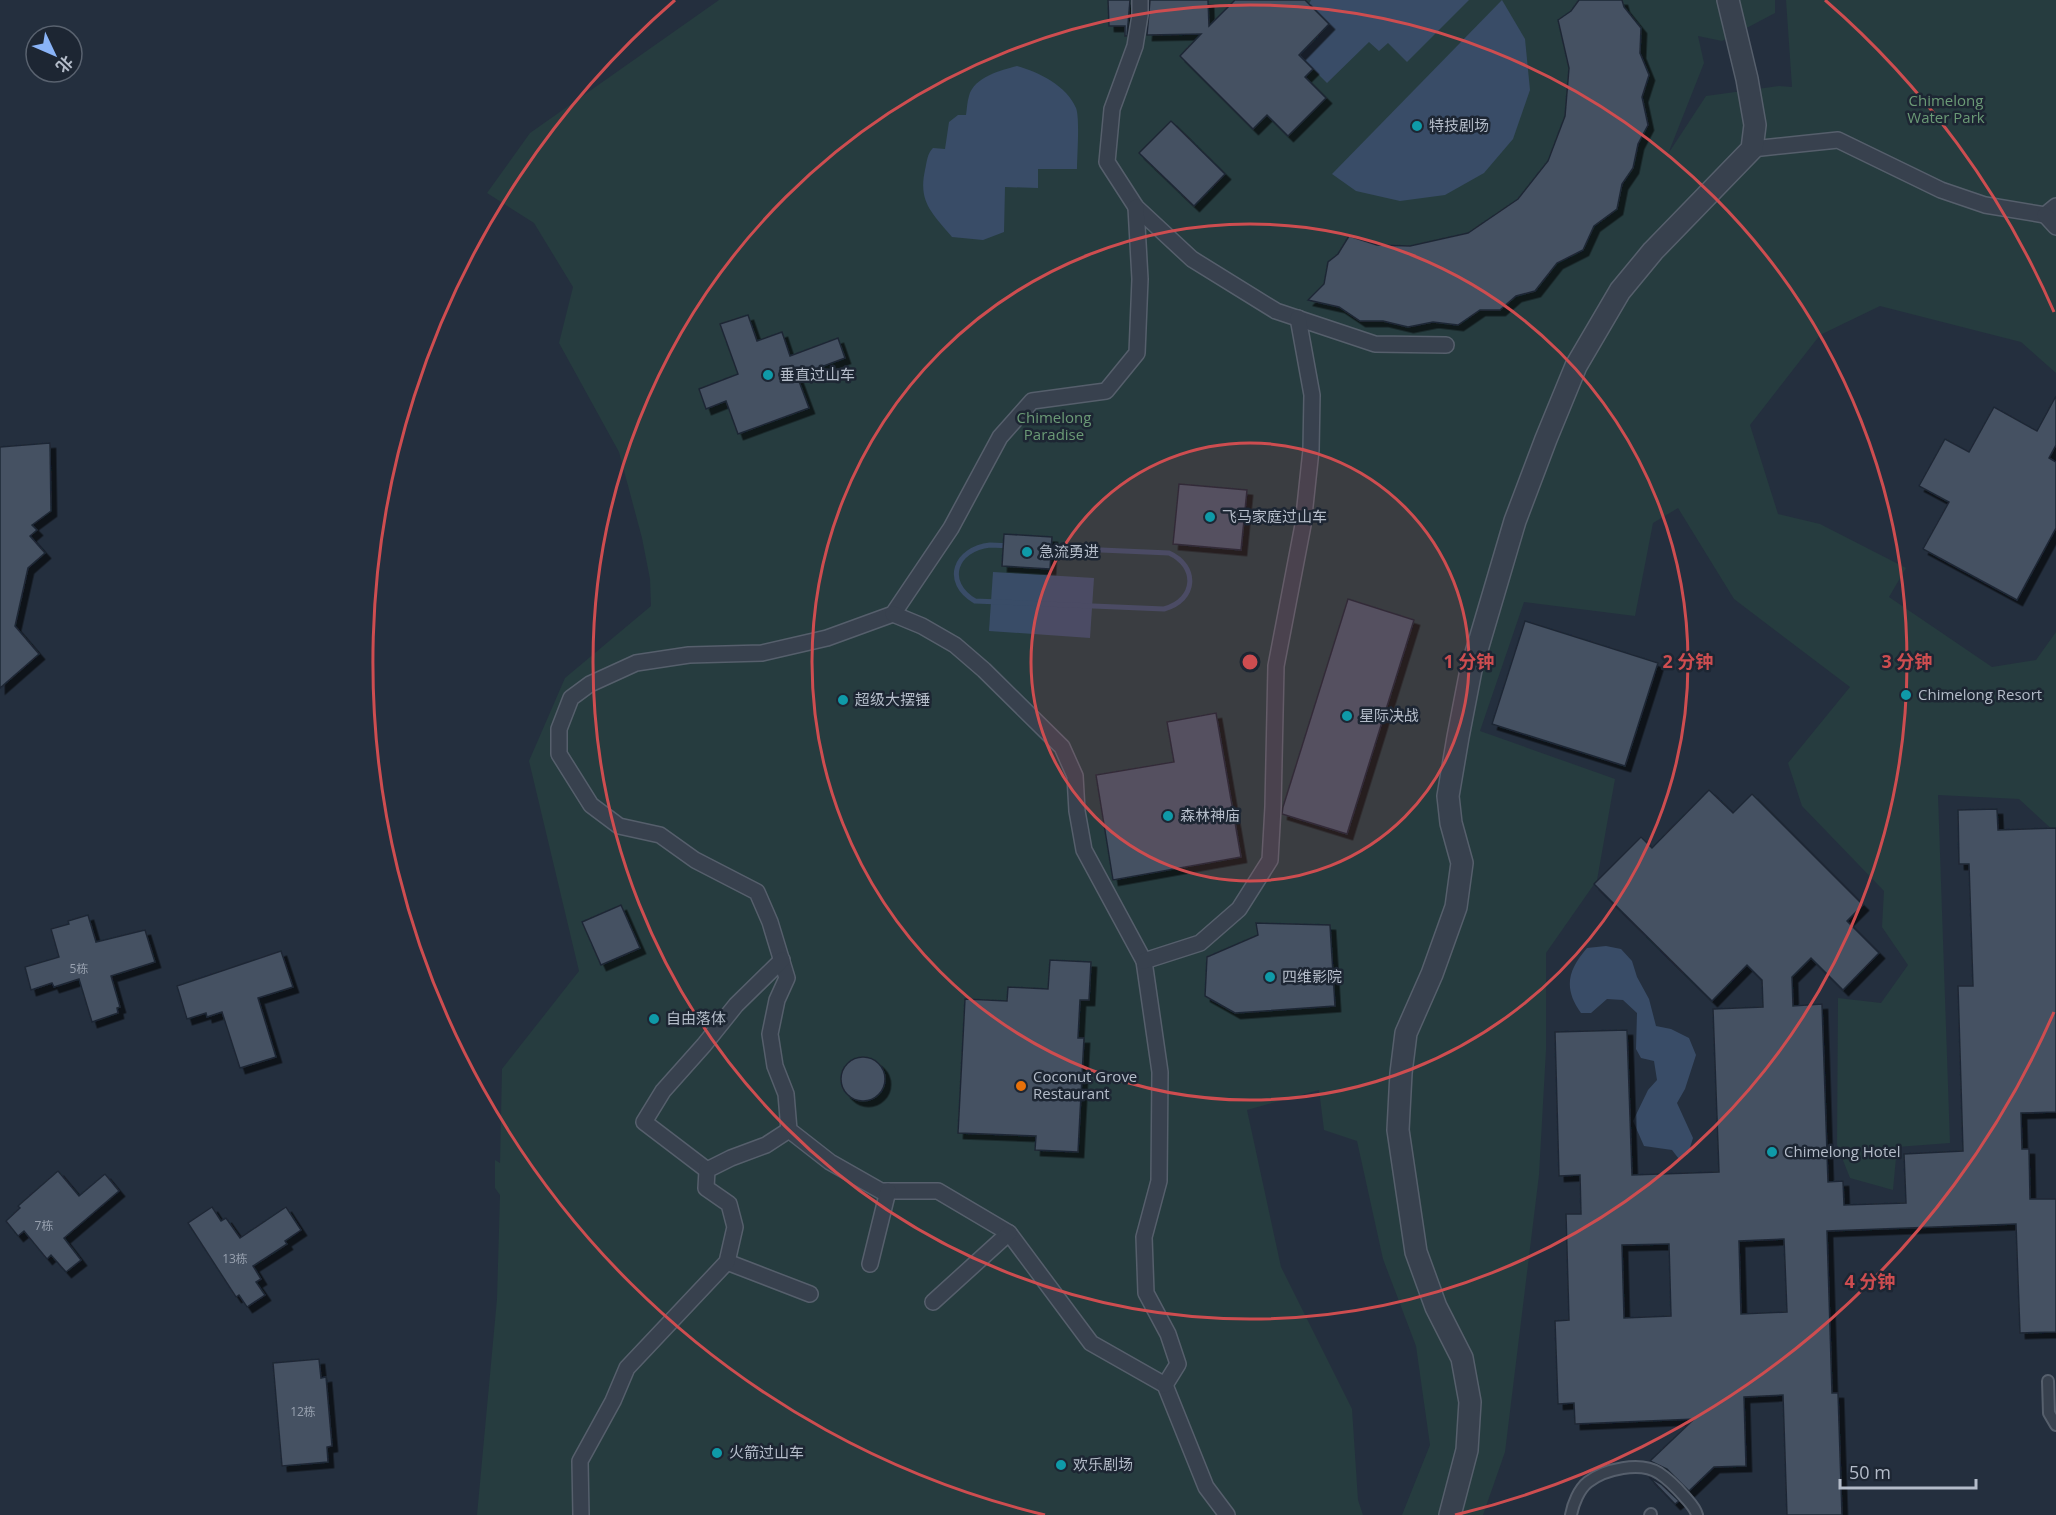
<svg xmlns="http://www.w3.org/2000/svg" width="2056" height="1515" viewBox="0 0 2056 1515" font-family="'Open Sans','Noto Sans SC',sans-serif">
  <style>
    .green { fill: #263c3f }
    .water { fill: #394c67 }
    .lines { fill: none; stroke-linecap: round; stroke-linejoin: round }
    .stream { stroke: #394c67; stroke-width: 5 }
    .building { fill: #455162; stroke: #1f2835; stroke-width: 1.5; fill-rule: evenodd; filter: url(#shadow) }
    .service-casing { stroke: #565f6c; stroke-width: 14 }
    .pedestrian-casing { stroke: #565f6c; stroke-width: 18 }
    .minor-casing { stroke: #565f6c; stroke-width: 24 }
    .service { stroke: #38414e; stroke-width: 10 }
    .pedestrian { stroke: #38414e; stroke-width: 15 }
    .minor { stroke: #38414e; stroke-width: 21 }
    .ring { fill: none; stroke: #ce4d50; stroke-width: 3 }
    .culture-dot { fill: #0f9aa8; stroke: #1d2633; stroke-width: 2 }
    .food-dot { fill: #e8710a; stroke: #1d2633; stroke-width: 2 }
    .labels { text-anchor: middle; stroke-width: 5; stroke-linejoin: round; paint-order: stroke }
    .number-label { font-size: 12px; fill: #98a1af }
    .park-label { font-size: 15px; fill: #6b9a76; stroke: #1d2633 }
    .poi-label { font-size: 15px; fill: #b4bcc9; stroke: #1d2633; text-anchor: start }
    .centre { fill: #ce4d50; stroke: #1d2633; stroke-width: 3 }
    .ring-label { font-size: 18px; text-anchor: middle; font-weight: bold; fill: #ce4d50; stroke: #1d2633; stroke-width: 5; stroke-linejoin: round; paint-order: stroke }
  </style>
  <defs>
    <filter id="shadow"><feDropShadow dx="5.5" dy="5.5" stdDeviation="0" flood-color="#0009"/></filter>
  </defs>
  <rect width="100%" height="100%" fill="#242f3e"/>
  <polygon class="green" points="719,0 1775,0 1775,13 1722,41 1698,36 1704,63 1668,154 1706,96 1779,86 1792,87 1786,0 2056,0 2056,373 2021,342 1880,306 1820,335 1750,425 1778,514 1820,524 1906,568 1889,597 1992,667 2036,660 2056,632 2056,833 2019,799 1938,795 1950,1143 1897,1147 1893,1190 1850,1178 1837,1145 1838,998 1881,1003 1908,965 1882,927 1884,891 1802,806 1788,763 1850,687 1734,599 1678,508 1653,523 1635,616 1524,602 1480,731 1615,779 1597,880 1546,953 1546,1050 1539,1175 1505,1452 1483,1515 1402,1515 1430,1445 1416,1346 1383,1259 1357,1141 1324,1130 1319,1090 1247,1110 1281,1267 1352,1409 1358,1500 1363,1515 477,1515 497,1299 500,1195 495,1188 495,1160 500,1163 502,1069 579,971 529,761 565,678 651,606 650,579 642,538 619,452 559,343 573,287 534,223 487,193 530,133"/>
  <g class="water">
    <polygon points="1311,0 1469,0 1407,62 1388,43 1379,51 1369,42 1327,83 1299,55 1329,25 1309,4"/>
    <polygon points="1502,0 1525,39 1530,90 1513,139 1484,173 1445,195 1400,201 1356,191 1332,174"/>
    <path d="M1017,66C1039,72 1067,86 1076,108C1080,118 1077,156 1077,169H1038V188L1005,187L1004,232L983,240L952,237C932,213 918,202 925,170C927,161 927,154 933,148L945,149L949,122L958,115H966C967,109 967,102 969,96C974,77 1001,70 1017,66Z"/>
    <polygon points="993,572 1094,578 1090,638 989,631"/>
    <path d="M1606,946L1621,949L1632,961L1637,977L1649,999L1656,1026L1671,1029L1689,1038L1696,1055L1685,1089L1677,1103L1693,1138L1688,1154L1679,1159L1672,1150L1644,1146L1633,1121L1648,1090L1657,1080L1654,1061L1641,1058L1636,1049L1637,1013L1623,1000L1607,999L1591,1013H1581C1563,988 1568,970 1587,948Z"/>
  </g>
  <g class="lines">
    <path class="stream" d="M990,545L1169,553C1198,566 1197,600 1164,609L975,601C943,582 955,549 990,545Z"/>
  </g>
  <g class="building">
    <polygon points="1108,0 1130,0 1127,36 1125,36 1125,26 1109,26"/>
    <polygon points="1150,0 1208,0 1209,26 1235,0 1305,0 1329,24 1299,55 1313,69 1305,77 1326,98 1288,136 1267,115 1253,129 1180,56 1201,34 1147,35"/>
    <polygon points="1579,0 1622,0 1624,7 1641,28 1640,53 1649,75 1642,97 1648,125 1638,144 1633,168 1622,184 1617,209 1594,226 1583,250 1557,263 1535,291 1516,296 1500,310 1480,310 1458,325 1433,322 1408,327 1383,321 1360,321 1339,307 1308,300 1324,284 1328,262 1338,254 1349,236 1377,245 1410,246 1468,233 1518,199 1548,161 1565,116 1569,68 1558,20 1571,11"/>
    <polygon points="1171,121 1225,174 1194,206 1139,153"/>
    <polygon points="748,315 757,341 782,332 790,356 838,338 845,358 797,376 809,408 738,434 726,401 706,409 699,389 738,374 720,324"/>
    <polygon points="2056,396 2056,445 2049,458 2056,462 2056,528 2017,600 1923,549 1949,502 1919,486 1945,439 1969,452 1994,407 2037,431"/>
    <polygon points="50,443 51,511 32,525 37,530 30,536 45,553 28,568 15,626 39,654 0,688 0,447"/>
    <polygon points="1179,484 1247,490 1241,550 1173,544"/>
    <polygon points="1004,534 1052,537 1050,569 1002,566"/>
    <polygon points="1348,599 1414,620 1347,834 1282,814 1283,807"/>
    <polygon points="1525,621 1658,663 1625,766 1492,724"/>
    <polygon points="1216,713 1241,857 1113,880 1096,775 1174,762 1167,722"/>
    <path d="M1709,790L1733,813L1752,794L1863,905L1847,921L1879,953L1843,990L1811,958L1792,977L1793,1006L1822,1004L1828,1182L1843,1181L1844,1205L1906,1203L1904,1154L1963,1151L1958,986H1973L1969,864H1959L1958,810L1997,809L1998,830L2056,828V1112L2021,1113L2022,1149H2029L2030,1199H2056V1332L2020,1333L2016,1224L1827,1231L1832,1393H1838L1842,1515H1787L1783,1395L1744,1397L1746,1466L1714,1467L1689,1491L1667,1469L1650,1461L1694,1419L1575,1424L1574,1403L1558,1404L1555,1321L1569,1320L1566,1214H1581L1580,1175L1559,1176L1555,1032L1627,1030L1632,1175L1719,1172L1713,1009L1763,1007L1762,980L1747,965L1712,1001L1594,884L1641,837L1652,848ZM1784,1239L1787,1312L1741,1314L1739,1241ZM1669,1244L1671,1316L1624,1318L1622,1245Z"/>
    <polygon points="621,905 640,948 601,965 582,922"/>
    <polygon points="88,915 96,942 145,930 155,962 111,976 120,1007 117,1008 118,1013 92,1022 79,979 54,987 52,983 31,990 25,967 59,957 51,929 69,924 68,921"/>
    <polygon points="1256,923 1330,925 1335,1006 1235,1013 1205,996 1207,957 1258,935"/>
    <polygon points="281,951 293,987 258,998 276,1057 240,1068 222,1012 207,1017 206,1013 187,1019 177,986"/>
    <polygon points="1050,960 1091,962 1089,1000 1080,1000 1078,1038 1084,1038 1078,1152 1035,1150 1036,1136 958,1133 965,999 1007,1001 1008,987 1048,989"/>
    <circle cx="863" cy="1079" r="22"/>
    <polygon points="58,1171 79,1196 105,1174 119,1191 64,1238 81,1260 66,1272 51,1255 47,1259 24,1231 18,1236 6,1221 20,1208 18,1206"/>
    <polygon points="212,1207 221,1221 226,1218 240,1238 286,1207 301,1230 285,1241 287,1244 253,1266 261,1279 256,1282 265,1295 247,1307 239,1295 236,1297 188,1223"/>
    <polygon points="319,1359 321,1378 326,1377 332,1446 327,1447 328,1462 282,1466 273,1363"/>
    <polygon points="1649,1477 1661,1484 1679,1501 1675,1504"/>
  </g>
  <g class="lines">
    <g class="service-casing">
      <g id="service">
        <polyline points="2048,1381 2049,1413 2056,1425"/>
        <path d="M1571,1515C1573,1504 1579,1489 1588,1482C1605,1469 1640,1461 1659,1473C1668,1479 1677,1488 1684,1496C1689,1502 1695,1507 1697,1515"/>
        <polyline points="1650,1515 1651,1514"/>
      </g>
    </g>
    <g class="pedestrian-casing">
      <g id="pedestrian">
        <polyline points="1140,0 1140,15 1135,46 1112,109 1107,162 1136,207 1192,259 1276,311 1375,344 1446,345"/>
        <polyline points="1752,149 1838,140 1941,190 1985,205 2045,215 2056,206"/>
        <polyline points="1136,207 1140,279 1137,353 1106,391 1032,401 1000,437 951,528 893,614 827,638 762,653 689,655 636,663 590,684 571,698 559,729 559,754 591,805 619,826 660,835 695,860 757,892 770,922 787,978 777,1000 770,1034 775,1066 786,1094 789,1130 830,1162 881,1191 938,1191 1009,1233 1091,1343 1165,1385 1206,1487 1227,1515"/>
        <polyline points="2045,215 2056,227"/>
        <polyline points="893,614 922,626 955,645 984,670 1062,747 1075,776 1077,811 1084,850 1144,961 1160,1072 1159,1181 1144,1237 1146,1293 1168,1334 1178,1364 1165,1385"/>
        <polyline points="1144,961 1200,943 1239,909 1270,860 1273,807 1276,666 1303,525 1311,450 1312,395 1298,318"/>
        <polyline points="707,1170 644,1122 663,1091 704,1045 736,1005 782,960"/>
        <polyline points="727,1262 810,1294"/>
        <polyline points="870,1264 888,1191"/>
        <polyline points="933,1302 1009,1233"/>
        <polyline points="581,1515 580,1461 613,1401 627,1368 727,1262 735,1227 729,1204 706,1188 707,1170 731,1158 766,1145 789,1130"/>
      </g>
    </g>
    <g class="minor-casing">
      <polyline id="minor" points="1450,1515 1467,1450 1470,1402 1462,1358 1436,1307 1416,1252 1398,1130 1401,1073 1406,1033 1432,974 1456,907 1462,863 1451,823 1448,796 1458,737 1471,670 1515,521 1546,439 1576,366 1620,291 1653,251 1752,149 1755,125 1747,79 1728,0"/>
    </g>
    <use href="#service" class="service"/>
    <use href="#pedestrian" class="pedestrian"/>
    <use href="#minor" class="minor"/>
  </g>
  <circle cx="1250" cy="662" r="219" fill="#ce4d50" fill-opacity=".12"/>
  <g class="ring">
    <circle cx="1250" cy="662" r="219"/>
    <circle cx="1250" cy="662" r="438"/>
    <circle cx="1250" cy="662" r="657"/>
    <path d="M2054 1012A877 877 0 0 1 1455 1515M1045 1515A877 877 0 0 1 675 0M1825 0A877 877 0 0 1 2054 312"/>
  </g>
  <g class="culture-dot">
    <circle cx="1417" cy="126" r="6"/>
    <circle cx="768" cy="375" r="6"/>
    <circle cx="1210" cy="517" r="6"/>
    <circle cx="1027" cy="552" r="6"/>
    <circle cx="1906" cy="695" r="6"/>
    <circle cx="843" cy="700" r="6"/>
    <circle cx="1347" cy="716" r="6"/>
    <circle cx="1168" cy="816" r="6"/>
    <circle cx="1270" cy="977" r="6"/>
    <circle cx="654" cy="1019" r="6"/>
    <circle cx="1772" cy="1152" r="6"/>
    <circle cx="717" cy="1453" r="6"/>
    <circle cx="1061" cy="1465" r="6"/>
  </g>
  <circle class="food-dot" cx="1021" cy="1086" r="6"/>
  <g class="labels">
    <g class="number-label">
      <text x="79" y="973">5栋</text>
      <text x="44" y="1230">7栋</text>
      <text x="235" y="1263">13栋</text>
      <text x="303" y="1416">12栋</text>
    </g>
    <g class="park-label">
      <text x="1946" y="106">Chimelong<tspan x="1946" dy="17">Water Park</tspan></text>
      <text x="1054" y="423">Chimelong<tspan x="1054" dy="17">Paradise</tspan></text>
    </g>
    <g class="poi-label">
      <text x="1429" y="131">特技剧场</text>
      <text x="780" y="380">垂直过山车</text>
      <text x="1222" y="522">飞马家庭过山车</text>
      <text x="1039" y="557">急流勇进</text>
      <text x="1918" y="700">Chimelong Resort</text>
      <text x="855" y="705">超级大摆锤</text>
      <text x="1359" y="721">星际决战</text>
      <text x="1180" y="821">森林神庙</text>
      <text x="1282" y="982">四维影院</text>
      <text x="666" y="1024">自由落体</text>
      <text x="1033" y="1082">Coconut Grove<tspan x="1033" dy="17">Restaurant</tspan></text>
      <text x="1784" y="1157">Chimelong Hotel</text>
      <text x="729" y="1458">火箭过山车</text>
      <text x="1073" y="1470">欢乐剧场</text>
    </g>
  </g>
  <circle cx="1250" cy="662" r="9" class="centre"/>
  <g class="ring-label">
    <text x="1469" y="668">1 分钟</text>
    <text x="1688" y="668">2 分钟</text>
    <text x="1907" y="668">3 分钟</text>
    <text x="1870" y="1288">4 分钟</text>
  </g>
  <g transform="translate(54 54) rotate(134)"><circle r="28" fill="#1d2633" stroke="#59626f" stroke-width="1.5"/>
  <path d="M0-4.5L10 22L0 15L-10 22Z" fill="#8ab4f8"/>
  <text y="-9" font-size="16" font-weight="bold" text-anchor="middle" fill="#b4bcc9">北</text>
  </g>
  <path d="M1840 1479v9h136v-9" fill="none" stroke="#b4bcc9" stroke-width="3"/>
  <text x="1849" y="1479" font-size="18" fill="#b4bcc9" stroke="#1d2633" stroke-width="4.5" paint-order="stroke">50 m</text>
</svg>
